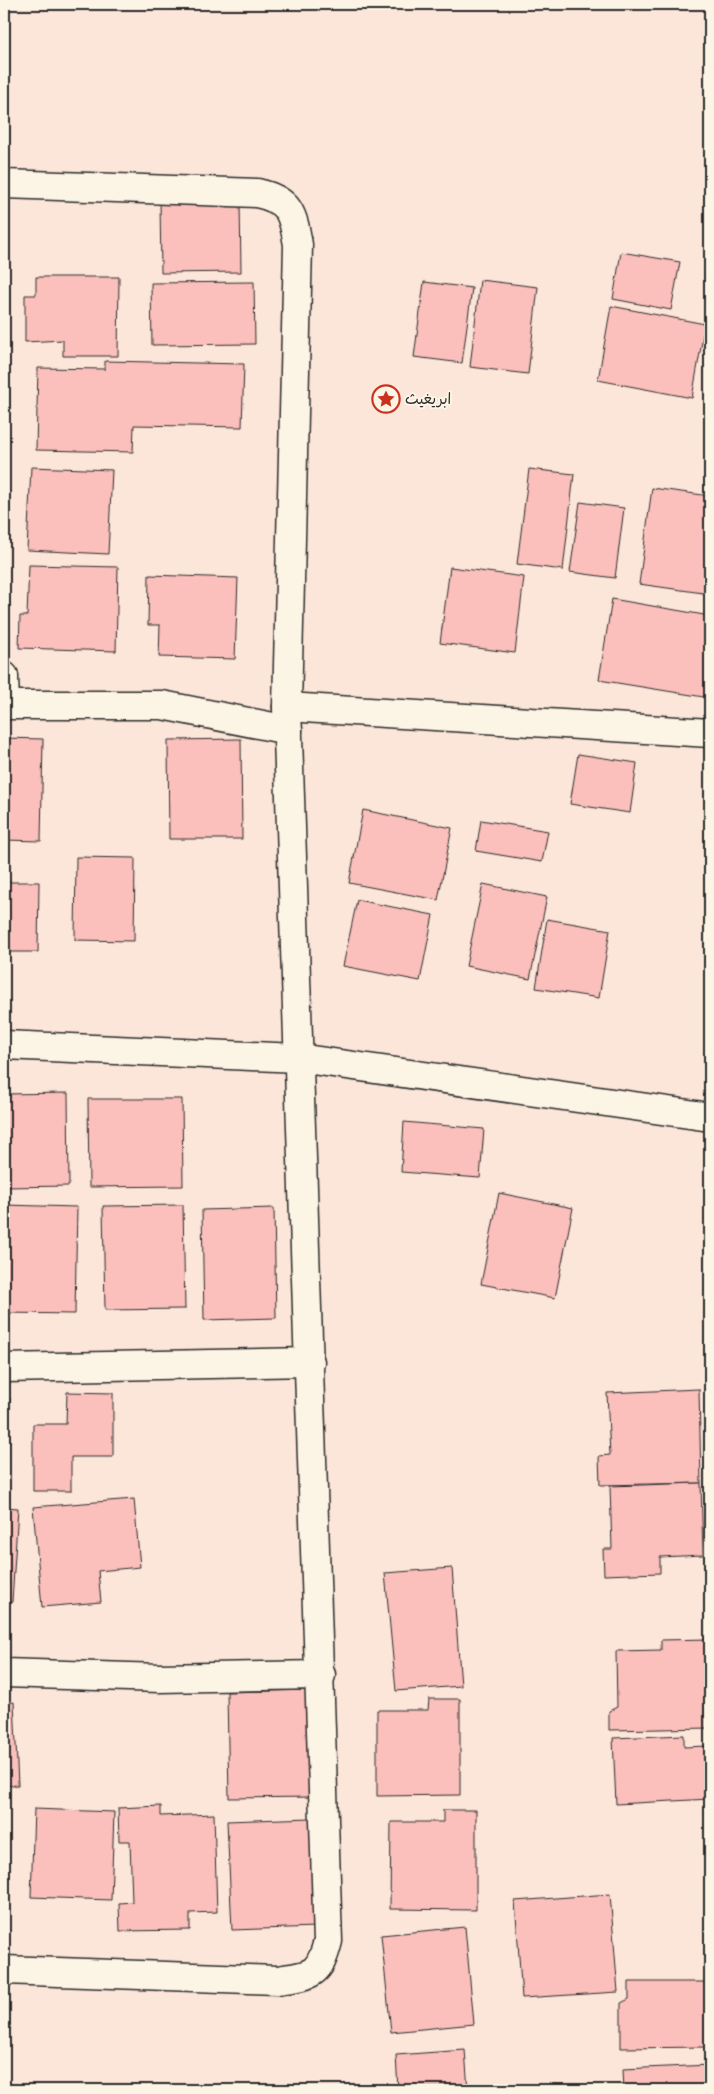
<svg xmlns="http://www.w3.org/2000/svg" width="714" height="2094" viewBox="0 0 714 2094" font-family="'Patrick Hand','Playpen Sans Arabic',sans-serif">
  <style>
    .building { fill: #fbbfbc; stroke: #2b2b2b }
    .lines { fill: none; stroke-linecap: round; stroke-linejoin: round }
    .minor-casing { stroke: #2b2b2b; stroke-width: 31 }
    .minor { stroke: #fcf5e5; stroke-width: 28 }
    .labels { text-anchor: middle; stroke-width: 4; stroke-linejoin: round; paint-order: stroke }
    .poi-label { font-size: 15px; fill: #2b2b2b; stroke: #fcf5e5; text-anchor: start }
  </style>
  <rect width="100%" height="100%" fill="#fce5d9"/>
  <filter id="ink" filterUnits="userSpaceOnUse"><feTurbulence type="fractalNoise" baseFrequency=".02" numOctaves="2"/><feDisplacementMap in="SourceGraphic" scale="10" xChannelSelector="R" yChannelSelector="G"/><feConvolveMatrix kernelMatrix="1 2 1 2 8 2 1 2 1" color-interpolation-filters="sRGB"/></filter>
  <g filter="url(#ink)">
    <g class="building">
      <polygon points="240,200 241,272 161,273 160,201"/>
      <polygon points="621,252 680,262 671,310 613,299"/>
      <polygon points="36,277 119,277 118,356 63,356 63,340 25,342 25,295 36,295"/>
      <polygon points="480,280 538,287 528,374 470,367"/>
      <polygon points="254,282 255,344 152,345 151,283"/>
      <polygon points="424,282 472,288 462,363 414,357"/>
      <polygon points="611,306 705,324 692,398 598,380"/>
      <polygon points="105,361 244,364 242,427 134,425 133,452 36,450 38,368 105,369"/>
      <polygon points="31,467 112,470 108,554 27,550"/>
      <polygon points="529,469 574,474 563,570 517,564"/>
      <polygon points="652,488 710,496 710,594 639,584"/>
      <polygon points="580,502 624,508 615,578 570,572"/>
      <polygon points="29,565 118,567 116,651 19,648 20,616 27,616"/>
      <polygon points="450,567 524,577 515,653 440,643"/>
      <polygon points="149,575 238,578 235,659 159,657 160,625 148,625"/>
      <polygon points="612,599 710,616 710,698 599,680"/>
      <polygon points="4,738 43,739 41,841 4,840"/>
      <polygon points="241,739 242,839 169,839 168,740"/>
      <polygon points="578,754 637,763 630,813 570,804"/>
      <polygon points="363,810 452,828 438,900 349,883"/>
      <polygon points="481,820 548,831 542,862 476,851"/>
      <polygon points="76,857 135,858 134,941 75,940"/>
      <polygon points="4,882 39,882 38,952 4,952"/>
      <polygon points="483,884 547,897 530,979 466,966"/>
      <polygon points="357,900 433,915 420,981 343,966"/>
      <polygon points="547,919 610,930 599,998 536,988"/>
      <polygon points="68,1093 69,1186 4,1187 4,1094"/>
      <polygon points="88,1099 182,1099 183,1186 89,1187"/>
      <polygon points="404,1122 484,1129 480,1178 401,1172"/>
      <polygon points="499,1193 573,1208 555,1298 481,1284"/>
      <polygon points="4,1205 77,1207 75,1314 4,1313"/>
      <polygon points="183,1205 185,1309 105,1310 103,1206"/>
      <polygon points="274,1208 276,1318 204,1320 202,1210"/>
      <polygon points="699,1389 701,1483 600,1485 599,1456 610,1455 607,1393"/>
      <polygon points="67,1392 113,1393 113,1457 71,1457 71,1491 33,1491 33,1424 66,1424"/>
      <polygon points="4,1397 10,1398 7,1488 4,1488"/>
      <polygon points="701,1483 703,1555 660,1557 660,1573 604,1575 603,1549 612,1549 610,1486"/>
      <polygon points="134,1499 140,1567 98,1571 101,1602 42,1607 33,1507"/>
      <polygon points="4,1507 18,1508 12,1602 4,1602"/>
      <polygon points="452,1568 461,1686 396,1691 385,1573"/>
      <polygon points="710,1639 710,1728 609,1730 609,1711 617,1707 616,1651 661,1650 661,1640"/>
      <polygon points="311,1690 313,1797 229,1798 227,1692"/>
      <polygon points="429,1699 460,1699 460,1795 377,1796 377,1710 428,1710"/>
      <polygon points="14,1702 18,1785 4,1786 4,1703"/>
      <polygon points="684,1735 684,1747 707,1746 710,1799 616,1804 613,1738"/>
      <polygon points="161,1806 161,1816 214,1814 217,1912 190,1913 190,1930 120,1931 119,1903 132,1902 130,1841 119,1841 118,1808"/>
      <polygon points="34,1809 114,1812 111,1900 31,1897"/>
      <polygon points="443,1810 476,1810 476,1910 390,1909 391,1822 443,1822"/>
      <polygon points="311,1818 316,1927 232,1930 227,1821"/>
      <polygon points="610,1894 618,1992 522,1998 515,1901"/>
      <polygon points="465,1927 474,2024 391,2032 381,1935"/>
      <polygon points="629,1982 706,1982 707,2047 621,2048 621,2003 629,1999"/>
      <polygon points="465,2050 468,2090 398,2090 396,2055"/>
      <polygon points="710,2065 710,2090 624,2090 623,2069"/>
    </g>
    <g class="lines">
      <g class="minor-casing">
        <g id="minor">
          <path d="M4,184L257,193C290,200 293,214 298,245L287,707L328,1941C319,1976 312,1975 278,1980L4,1970"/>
          <polyline points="4,676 5,704"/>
          <polyline points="4,705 162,705 288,730"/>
          <polyline points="287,707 710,733"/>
          <polyline points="4,1045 298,1058 710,1117"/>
          <polyline points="4,1368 310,1362"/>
          <polyline points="4,1673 160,1678 321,1675"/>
        </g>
      </g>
      <use href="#minor" class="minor"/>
    </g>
  </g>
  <defs>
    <g id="sight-ring" transform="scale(1.4375)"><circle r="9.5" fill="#fcf5e5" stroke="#c8321e" stroke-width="1.5"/><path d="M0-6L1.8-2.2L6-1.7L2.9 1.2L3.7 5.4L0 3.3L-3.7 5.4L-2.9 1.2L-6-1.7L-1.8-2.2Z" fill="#c8321e"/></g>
  </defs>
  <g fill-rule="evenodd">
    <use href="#sight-ring" x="386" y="399"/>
  </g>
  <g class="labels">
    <g class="poi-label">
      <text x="405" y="404">ابريغيث</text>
    </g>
  </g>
  <rect width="714" height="2094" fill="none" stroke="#fcf5e5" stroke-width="20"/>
  <rect x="10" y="10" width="694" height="2074" fill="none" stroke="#2b2b2b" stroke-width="2" filter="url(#ink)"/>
</svg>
